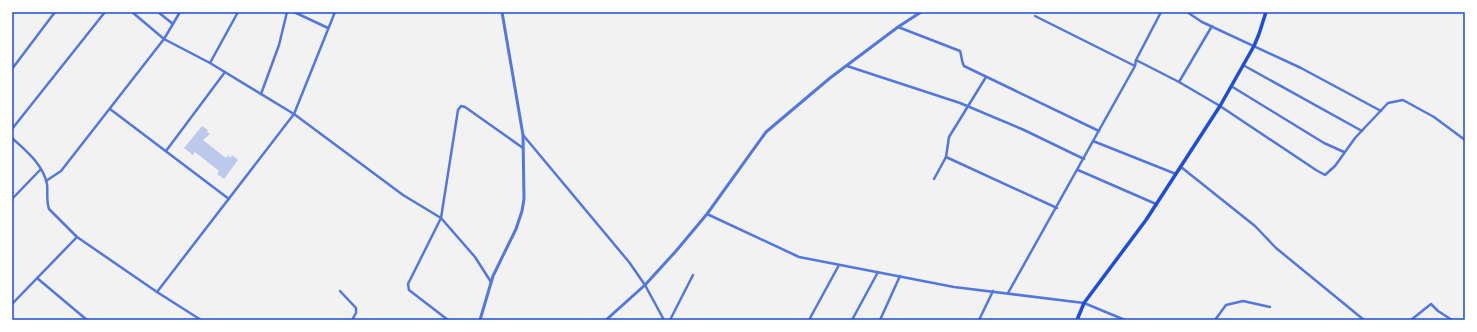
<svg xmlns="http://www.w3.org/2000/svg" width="1477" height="332" viewBox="0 0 1477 332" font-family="'Source Serif 4',serif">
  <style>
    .building { fill: #bdc9ec }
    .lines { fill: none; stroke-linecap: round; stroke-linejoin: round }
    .minor { stroke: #5277de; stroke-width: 2.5 }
    .tertiary { stroke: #5277de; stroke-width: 3 }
    .secondary { stroke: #1d4ed8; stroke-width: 3.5 }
    .neatline { fill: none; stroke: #1d4ed8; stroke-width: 1.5 }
  </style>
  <rect width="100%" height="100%" fill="#f2f2f2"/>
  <polygon class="building" points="202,126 208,130 207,132 210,134 203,140 226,158 228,155 230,158 232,155 238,160 224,179 217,174 219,171 195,152 193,155 184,148"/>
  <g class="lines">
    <g class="minor">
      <polyline points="132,12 164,39 210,63 294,114 403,195 441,218 475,257 491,282"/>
      <polyline points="158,12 173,24"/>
      <polyline points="294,12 328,28"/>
      <polyline points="1187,12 1202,22 1301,68 1381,111"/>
      <polyline points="1035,16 1135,66"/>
      <path d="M898,27L960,51C962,56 961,61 964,66L1099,131"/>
      <polyline points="1136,60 1179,82 1220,106 1316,170 1325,175 1335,166 1355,138 1388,103 1403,100 1434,117 1465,140"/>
      <polyline points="210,63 238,12"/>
      <polyline points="1243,65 1362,131"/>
      <polyline points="847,66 960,103 1024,130 1084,159"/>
      <polyline points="12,69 55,12"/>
      <polyline points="1179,82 1212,26"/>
      <polyline points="1231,86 1324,143 1344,152"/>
      <polyline points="261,94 279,45 287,12"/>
      <polyline points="110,109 229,199"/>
      <polyline points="12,129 105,12"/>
      <polyline points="523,135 629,262 645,285 664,320"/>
      <path d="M12,138C26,151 43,164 47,184C48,192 46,200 49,209L77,237L157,292L201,320"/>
      <polyline points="1093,141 1176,174"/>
      <polyline points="166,151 225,72"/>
      <polyline points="946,157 1057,208"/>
      <polyline points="1181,167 1255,226 1276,248 1364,320"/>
      <polyline points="1078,170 1156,204"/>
      <polyline points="934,179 946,157 949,137 986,77"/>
      <polyline points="46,181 61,171 164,39 180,12"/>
      <polyline points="12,199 41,169"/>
      <polyline points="707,214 799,257 954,287 1084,303 1125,320"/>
      <polyline points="37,278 87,320"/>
      <polyline points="340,291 356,308 356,313 352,320"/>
      <polyline points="157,292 294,114 335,12"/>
      <polyline points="1008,293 1135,66 1136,60 1161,12"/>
      <polyline points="12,304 77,237"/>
      <polyline points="448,320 409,290 408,284 441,218 458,110 461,106 465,107 523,148"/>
      <polyline points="670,320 693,275"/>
      <polyline points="809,320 839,265"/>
      <polyline points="852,320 878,272"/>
      <polyline points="880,320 900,276"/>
      <polyline points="979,320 993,291"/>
      <polyline points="1215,320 1226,305 1243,301 1270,307"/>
      <polyline points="1411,320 1431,304 1438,311 1452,320"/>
    </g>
    <g class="tertiary">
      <polyline points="480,320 493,276 516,229 522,211 524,199 523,135 502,12"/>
      <polyline points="606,320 645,285 676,251 707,214 766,132 830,78 898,27 921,12"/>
    </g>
    <polyline class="secondary" points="1077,320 1084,303 1146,220 1220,106 1254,46 1259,34 1266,12"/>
  </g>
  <rect width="1477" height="332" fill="none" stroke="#ffffff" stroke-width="26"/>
  <rect x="13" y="13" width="1451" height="306" class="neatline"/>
</svg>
